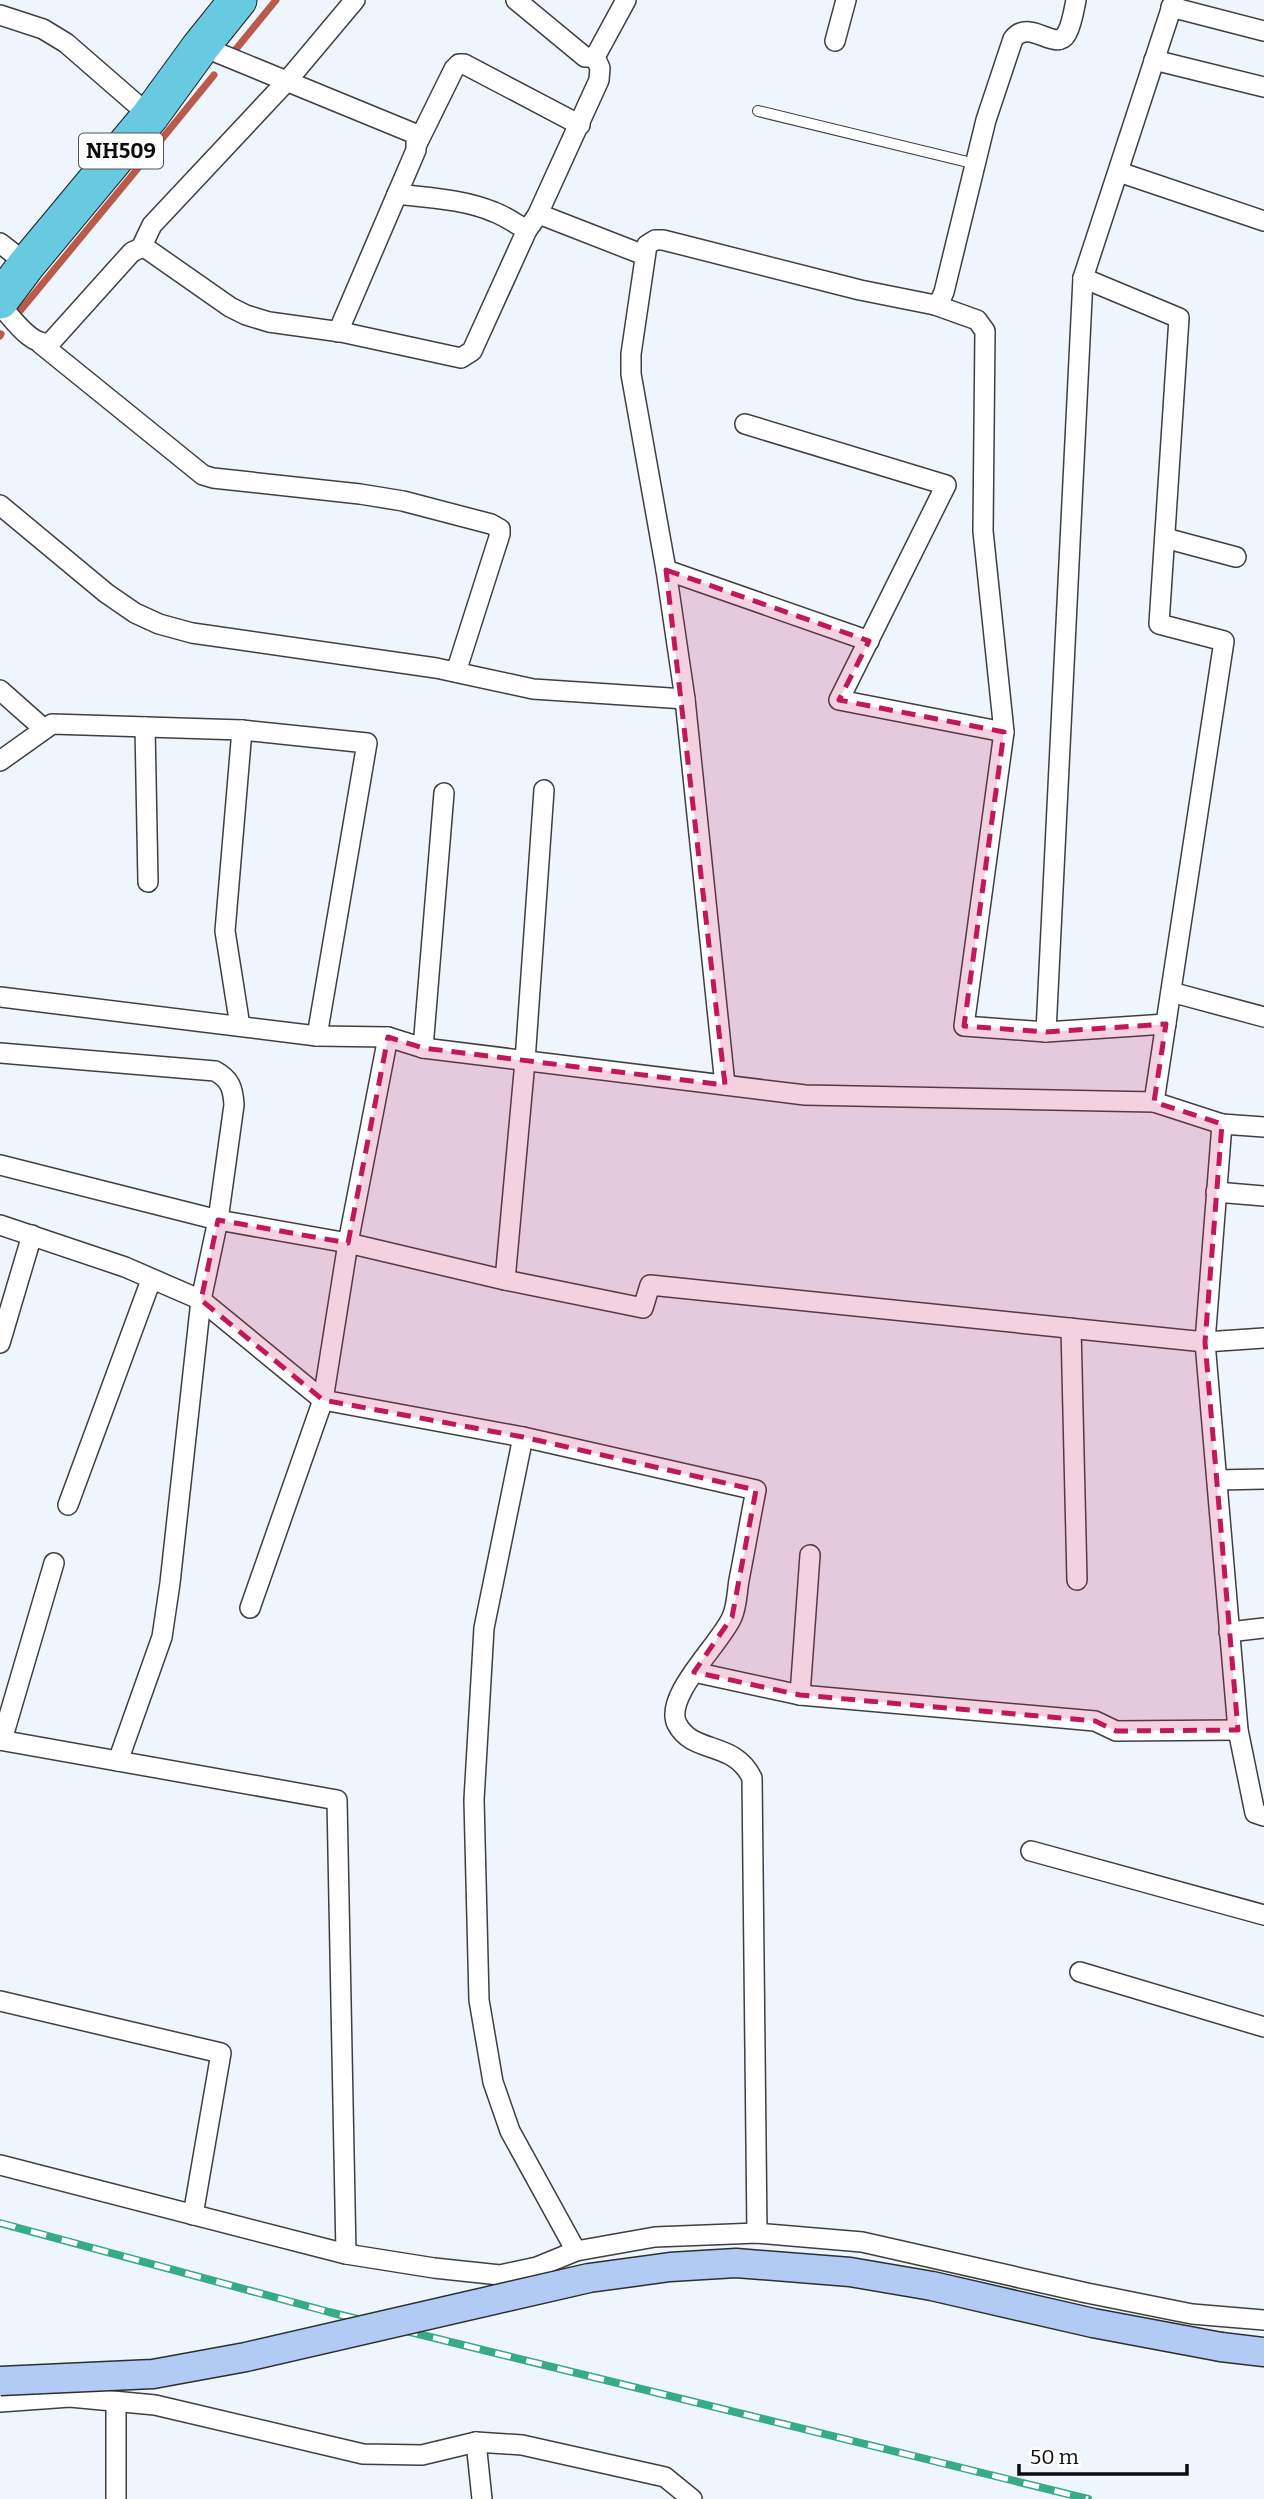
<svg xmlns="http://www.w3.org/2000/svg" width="1264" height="2499" viewBox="0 0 1264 2499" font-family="Bitter,serif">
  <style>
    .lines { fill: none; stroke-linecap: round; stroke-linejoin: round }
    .stream { stroke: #bb594a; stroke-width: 7 }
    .lane-casing { stroke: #3f3f3f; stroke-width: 12 }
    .street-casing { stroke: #3f3f3f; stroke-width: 22 }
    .secondary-casing { stroke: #2e2e2e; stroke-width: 31 }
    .highway-casing { stroke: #1d1d1d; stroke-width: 39 }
    .lane { stroke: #fff; stroke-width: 10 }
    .street { stroke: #fff; stroke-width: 19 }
    .secondary { stroke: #b1cbf4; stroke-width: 28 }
    .highway { stroke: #68cae1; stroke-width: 37 }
    .rail-casing { stroke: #37aa86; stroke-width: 8 }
    .rail { stroke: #fff; stroke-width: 5; stroke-dasharray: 16; stroke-linecap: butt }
    .secondary-bridge-casing { stroke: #2e2e2e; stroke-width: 31; stroke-linecap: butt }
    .secondary-bridge { stroke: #b1cbf4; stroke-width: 28 }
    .marked { fill: #c2185b; fill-opacity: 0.2; stroke: #c2185b; stroke-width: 5; stroke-dasharray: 14 9; stroke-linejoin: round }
    .labels { text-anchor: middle; stroke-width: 7; stroke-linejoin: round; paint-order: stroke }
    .shield { fill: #fff; stroke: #555; stroke-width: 2 }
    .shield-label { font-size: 21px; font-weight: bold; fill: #0c0c0c }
  </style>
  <rect width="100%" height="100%" fill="#eef5fd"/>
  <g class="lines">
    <g class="stream">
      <polyline points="232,54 276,0"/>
      <polyline points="161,140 214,75"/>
      <polyline points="20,311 148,156"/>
      <polyline points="0,336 1,334"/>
    </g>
    <g class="lane-casing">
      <polyline id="lane" points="758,111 976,164"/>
    </g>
    <g class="street-casing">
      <g id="street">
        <polyline points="516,0 585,57 595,57 626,0"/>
        <polyline points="1171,7 1264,31"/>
        <polyline points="0,15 43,29 66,43 150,116"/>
        <polyline points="835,41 846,0"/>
        <polyline points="201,46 413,133 416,138 416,150 338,332"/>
        <polyline points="1154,60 1264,87"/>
        <polyline points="417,144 454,69 459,64 464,64 580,125"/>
        <polyline points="1119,172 1264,221"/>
        <path d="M397,194C429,198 463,199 494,212C505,216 516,224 527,230"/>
        <polyline points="537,216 599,80 600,68 595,57"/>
        <polyline points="0,243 27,264"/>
        <polyline points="141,248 152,225 287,81 355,0"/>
        <polyline points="1083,278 1179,318 1159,624 1224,641 1154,1102"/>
        <path d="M0,305C12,318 33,349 51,342L132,252L141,248L147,249L230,307L246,315L269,322L341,332L461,358L472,351L527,230L537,216H544L644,255"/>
        <polyline points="935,305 977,320 985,331 983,531 1004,732 964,1026 1046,1032 1166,1024"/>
        <polyline points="41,344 203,475 213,478 360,494 403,501 491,524 500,529 500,534 456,672"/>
        <polyline points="745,424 946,485 839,700 1004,732"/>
        <polyline points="0,505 106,593 135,613 159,624 192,633 436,668 533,689 685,699"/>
        <polyline points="1165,538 1236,557"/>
        <polyline points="666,570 869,641"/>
        <polyline points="0,690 44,729"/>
        <polyline points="145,727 148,882"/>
        <polyline points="0,761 52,724 242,730 367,743 317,1036"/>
        <polyline points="1171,992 1264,1017"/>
        <polyline points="0,997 317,1036 388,1037 423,1048 805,1095 1154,1102 1222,1124 1264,1127"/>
        <polyline points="240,1026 225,931 242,730"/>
        <polyline points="1046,1032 1083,278 1174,0"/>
        <polyline points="423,1048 444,793"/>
        <path d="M0,1053L215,1071C230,1079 233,1088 234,1105L218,1220L201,1300L170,1583L162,1637L118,1761"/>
        <path d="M725,1085L685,699L666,570L631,374V354L647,245L655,240H663L860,290L935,305L940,301L944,292L986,120L1013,39C1030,17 1056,54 1067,33C1072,24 1074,10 1076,0"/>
        <polyline points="0,1165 218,1220 348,1243 505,1280 643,1308 650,1285 1205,1342 1222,1124"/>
        <polyline points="1216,1192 1264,1196"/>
        <path d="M0,1225L125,1267L201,1300L323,1400L523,1437L756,1490C750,1520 745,1550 739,1580C737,1592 737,1606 732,1617C722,1642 663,1696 677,1724C693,1755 734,1740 752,1778L757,2233"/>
        <polyline points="505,1280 525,1061 544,790"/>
        <polyline points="1071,1328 1077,1580"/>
        <polyline points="1264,1338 1205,1342 1238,1730 1255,1813 1264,1816"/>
        <polyline points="0,1343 32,1235"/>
        <polyline points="523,1437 484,1628 474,1800 479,2000 493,2082 510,2131 576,2251"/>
        <polyline points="1217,1480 1264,1479"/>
        <polyline points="68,1505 151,1280"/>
        <polyline points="250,1608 323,1400 348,1243 388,1037"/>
        <polyline points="1229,1632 1264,1628"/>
        <polyline points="694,1672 800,1695 1095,1721 1116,1731 1238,1730"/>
        <polyline points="800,1695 810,1555"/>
        <polyline points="0,1740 337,1800 346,2254"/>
        <polyline points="2,1740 54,1563"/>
        <polyline points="1031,1851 1264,1915"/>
        <polyline points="1080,1972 1264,2027"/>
        <polyline points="0,2001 221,2053 193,2215"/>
        <polyline points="0,2165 346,2254 434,2268 500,2275 537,2267 576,2251 655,2237 757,2233 862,2242 1087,2293 1192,2314 1264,2320"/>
        <polyline points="0,2402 70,2397 155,2405 363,2454 422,2455 476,2442 522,2445 665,2477 692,2499"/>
        <polyline points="476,2442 482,2499"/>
        <polyline points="116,2499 116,2402"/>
      </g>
    </g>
    <g class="secondary-casing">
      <polyline id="secondary" points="1221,2347 1264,2352"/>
    </g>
    <g class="highway-casing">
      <polyline id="highway" points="0,300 27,264 150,116 201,46 238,0"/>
    </g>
    <use href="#lane" class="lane"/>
    <use href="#street" class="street"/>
    <use href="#secondary" class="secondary"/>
    <use href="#highway" class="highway"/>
    <g class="rail-casing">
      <polyline id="rail" points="0,2223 329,2312 1088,2499"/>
    </g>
    <use href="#rail" class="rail"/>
    <g class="secondary-bridge-casing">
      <polyline id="secondary-bridge" points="0,2381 153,2374 246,2357 589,2278 670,2267 736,2263 850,2272 932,2286 1093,2323 1221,2347"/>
    </g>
    <use href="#secondary-bridge" class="secondary-bridge"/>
  </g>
  <path class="marked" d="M666,570L869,641L839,700L1004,732L964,1026L1046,1032L1166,1024L1154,1102L1222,1124L1205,1342L1238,1730L1116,1731L1095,1721L800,1695L694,1672L732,1617L756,1490L523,1437L323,1400L201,1300L218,1220L348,1243L388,1037L423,1048L725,1085Z"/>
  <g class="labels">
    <rect class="shield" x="79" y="133.5" width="84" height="35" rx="5"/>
    <g class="shield-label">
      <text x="121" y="158">NH509</text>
    </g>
  </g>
  <path d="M1019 2464v10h168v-10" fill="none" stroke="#0c0c0c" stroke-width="3.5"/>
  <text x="1030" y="2464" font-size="21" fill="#0c0c0c" stroke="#ffffff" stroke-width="5" paint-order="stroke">50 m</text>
</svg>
